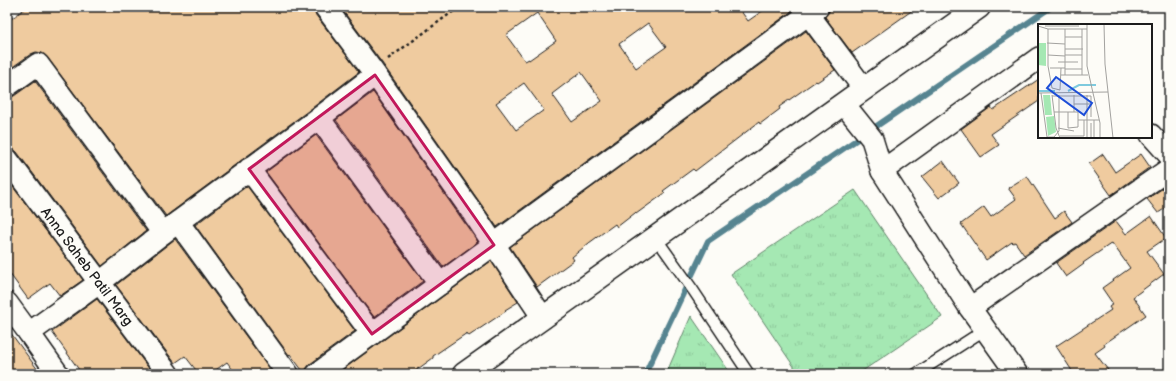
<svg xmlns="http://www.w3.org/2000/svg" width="1176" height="381" viewBox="0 0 1176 381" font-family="'Balsamiq Sans',sans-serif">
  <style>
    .grass { fill: url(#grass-tufts); stroke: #608268 }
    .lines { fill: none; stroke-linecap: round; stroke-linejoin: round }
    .stream { stroke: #578490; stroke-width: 6 }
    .building { fill: #efcb9f; stroke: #1c1c1c; fill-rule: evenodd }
    .service-casing { stroke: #1c1c1c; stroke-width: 13 }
    .minor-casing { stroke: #1c1c1c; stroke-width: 24 }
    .secondary-casing { stroke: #1c1c1c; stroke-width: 25 }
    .path { stroke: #1c1c1c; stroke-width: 2.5; stroke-dasharray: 3 3; stroke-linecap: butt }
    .service { stroke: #fdfcf7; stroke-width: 10 }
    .minor { stroke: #fdfcf7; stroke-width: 21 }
    .secondary { stroke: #fdfcf7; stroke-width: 22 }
    .marked { fill: #c2185b; fill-opacity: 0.2; stroke: #c2185b; stroke-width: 3; stroke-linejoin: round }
    .labels { text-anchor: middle; stroke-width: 3.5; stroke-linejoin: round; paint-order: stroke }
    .street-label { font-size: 14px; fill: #1c1c1c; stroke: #fdfcf7 }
    .inset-river { fill: none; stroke: #7ecade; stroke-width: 2 }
    .inset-road { fill: none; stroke: #a3a29f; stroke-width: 1 }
    .view { fill: #1d4ed8; fill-opacity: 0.15; stroke: #1d4ed8; stroke-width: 2 }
    .inset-edge { fill: none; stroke: #1c1c1c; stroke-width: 2 }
  </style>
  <defs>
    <pattern id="grass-tufts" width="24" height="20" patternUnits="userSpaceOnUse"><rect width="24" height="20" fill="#a5e8b3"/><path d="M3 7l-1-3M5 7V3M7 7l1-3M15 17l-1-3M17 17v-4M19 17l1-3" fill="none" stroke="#8dc699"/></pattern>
  </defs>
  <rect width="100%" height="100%" fill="#fdfcf7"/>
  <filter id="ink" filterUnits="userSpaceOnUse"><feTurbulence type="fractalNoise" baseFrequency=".025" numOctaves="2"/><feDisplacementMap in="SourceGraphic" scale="8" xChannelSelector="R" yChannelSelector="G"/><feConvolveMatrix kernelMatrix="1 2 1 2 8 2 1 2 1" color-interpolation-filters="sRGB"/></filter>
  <g filter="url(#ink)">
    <g class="grass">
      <polygon points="855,190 942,317 858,374 799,374 731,274"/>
      <polygon points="691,316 731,374 666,374"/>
    </g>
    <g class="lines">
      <polyline class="stream" points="645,374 708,241 1051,7"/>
    </g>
    <g class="building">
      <polygon points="27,7 313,7 315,14 359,72 312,108 166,216 47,57 42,53 36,52 31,54 11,68 7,62 7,22"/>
      <path d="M340,7H738L748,21L768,7H791L792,11L497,227L382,63ZM537,13L556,41L529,60V59L525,61L506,35ZM648,23L666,47L636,68L619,44ZM581,72L602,101L572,122L552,94ZM524,83L544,110L516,130L496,103Z"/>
      <polygon points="830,7 917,7 852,53 825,17 829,12"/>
      <polygon points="806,31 835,70 817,82 816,81 779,107 780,109 760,124 759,122 695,171 693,169 663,191 665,193 636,214 635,213 617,227 615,224 589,243 572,257 574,260 537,287 510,247"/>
      <polygon points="1039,79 1039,101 991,134 999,145 981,157 961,129 991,107 993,110"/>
      <polygon points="35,81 146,231 102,266 17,152 12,148 7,147 7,98 14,96"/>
      <polygon points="373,92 478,242 443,267 336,120"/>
      <polygon points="316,135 423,281 374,317 266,172"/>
      <polygon points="1103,154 1115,172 1141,154 1150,167 1111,195 1089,164"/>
      <polygon points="943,161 959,183 939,198 922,177"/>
      <polygon points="1027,176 1055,218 1064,211 1072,222 1024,255 1015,242 1013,243 1012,242 986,260 961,224 984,207 991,217 1016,199 1008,188"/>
      <polygon points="7,179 83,280 60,296 50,283 28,299 7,270"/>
      <polygon points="247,186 355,331 310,364 306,369 305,374 290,354 289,355 195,225"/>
      <polygon points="1166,186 1169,190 1169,206 1158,213 1147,199"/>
      <polygon points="1151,216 1166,238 1147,251 1164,274 1133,297 1146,315 1104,344 1105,346 1095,353 1111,374 1074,374 1056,346 1111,310 1109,307 1113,304 1102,288 1130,268 1112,243 1083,263 1084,264 1066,277 1056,263 1116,221 1126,234"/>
      <polygon points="175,239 270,369 263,374 236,374 227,362 210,374 199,374 185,356 175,363 116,285"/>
      <polygon points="491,261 518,302 505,310 506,311 469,336 467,333 433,356 433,358 411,374 337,374"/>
      <polygon points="97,299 153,374 82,374 52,332"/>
      <polygon points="7,328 41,374 7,374"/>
    </g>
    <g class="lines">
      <g class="service-casing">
        <g id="service">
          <polyline points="656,238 693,290 749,374"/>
          <polyline points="916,374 986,329"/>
        </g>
      </g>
      <g class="minor-casing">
        <g id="minor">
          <polyline points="325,7 372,70 477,219 543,318"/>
          <polyline points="803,7 864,89"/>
          <polyline points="7,86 38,64 163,233"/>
          <polyline points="844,104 872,139 882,171 970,308 1017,374"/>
          <polyline points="319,118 440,284"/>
          <polyline points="1151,135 1169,155"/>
          <path id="s1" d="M7,159L168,374"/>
          <polyline points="249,169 372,334"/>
          <polyline points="882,171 1039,58"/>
          <polyline points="178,222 288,374"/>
          <polyline points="7,303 29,333"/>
          <polyline points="970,308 1169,169"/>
          <polyline points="58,374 29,333 99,283 163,233 319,118 375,75"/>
          <polyline points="317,374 818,7"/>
        </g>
      </g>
      <g class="secondary-casing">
        <polyline id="secondary" points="464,374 979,7"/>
      </g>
      <polyline class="path" points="388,59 459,7"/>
      <use href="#service" class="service"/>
      <use href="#minor" class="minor"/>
      <use href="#secondary" class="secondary"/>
    </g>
  </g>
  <path class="marked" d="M375,75L494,245L372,334L249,169Z"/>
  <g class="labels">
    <g class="street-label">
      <text dy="5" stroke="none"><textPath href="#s1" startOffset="134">Anna Saheb Patil Marg</textPath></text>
    </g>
  </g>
  <g transform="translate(1038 24)">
    <rect width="114" height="114" fill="#fdfcf7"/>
    <path d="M0,19H8V42L0,41ZM5,71H12L14,91H7ZM16,92L18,108L10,112L8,93Z" fill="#a5e8b3"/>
    <path class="inset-river" d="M0,67H17M30,67L41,61H58"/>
    <path class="inset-road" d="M49,0V42L55,69M66,0L67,40L75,114M0,2L10,5H49M7,2H41M10,5V42L14,64L22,66M44,5V51M27,13H44M9,19L27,20M27,25H45M10,31L27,32M27,31H44M20,38H40M12,44H27M27,45H44M23,51H50M27,51V5M22,66L23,44M0,69L70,68M3,69L9,113M55,69L62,99V114M14,71L18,104L22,114M49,71V114M14,72H53V80H36M53,80V93M16,88H40V103L30,104V88M36,88V71M40,96H61M20,104L36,107M22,112H36M36,112H46V96M9,113H16L21,107V71M53,114V99M56,114V96"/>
    <path class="view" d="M18,53L54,79L46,91L9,64Z"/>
    <rect width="114" height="114" class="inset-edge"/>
  </g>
  <rect width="1176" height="381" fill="none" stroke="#fdfcf7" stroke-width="24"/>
  <rect x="12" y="12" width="1152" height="357" fill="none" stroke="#1c1c1c" stroke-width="1.5" filter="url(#ink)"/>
</svg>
